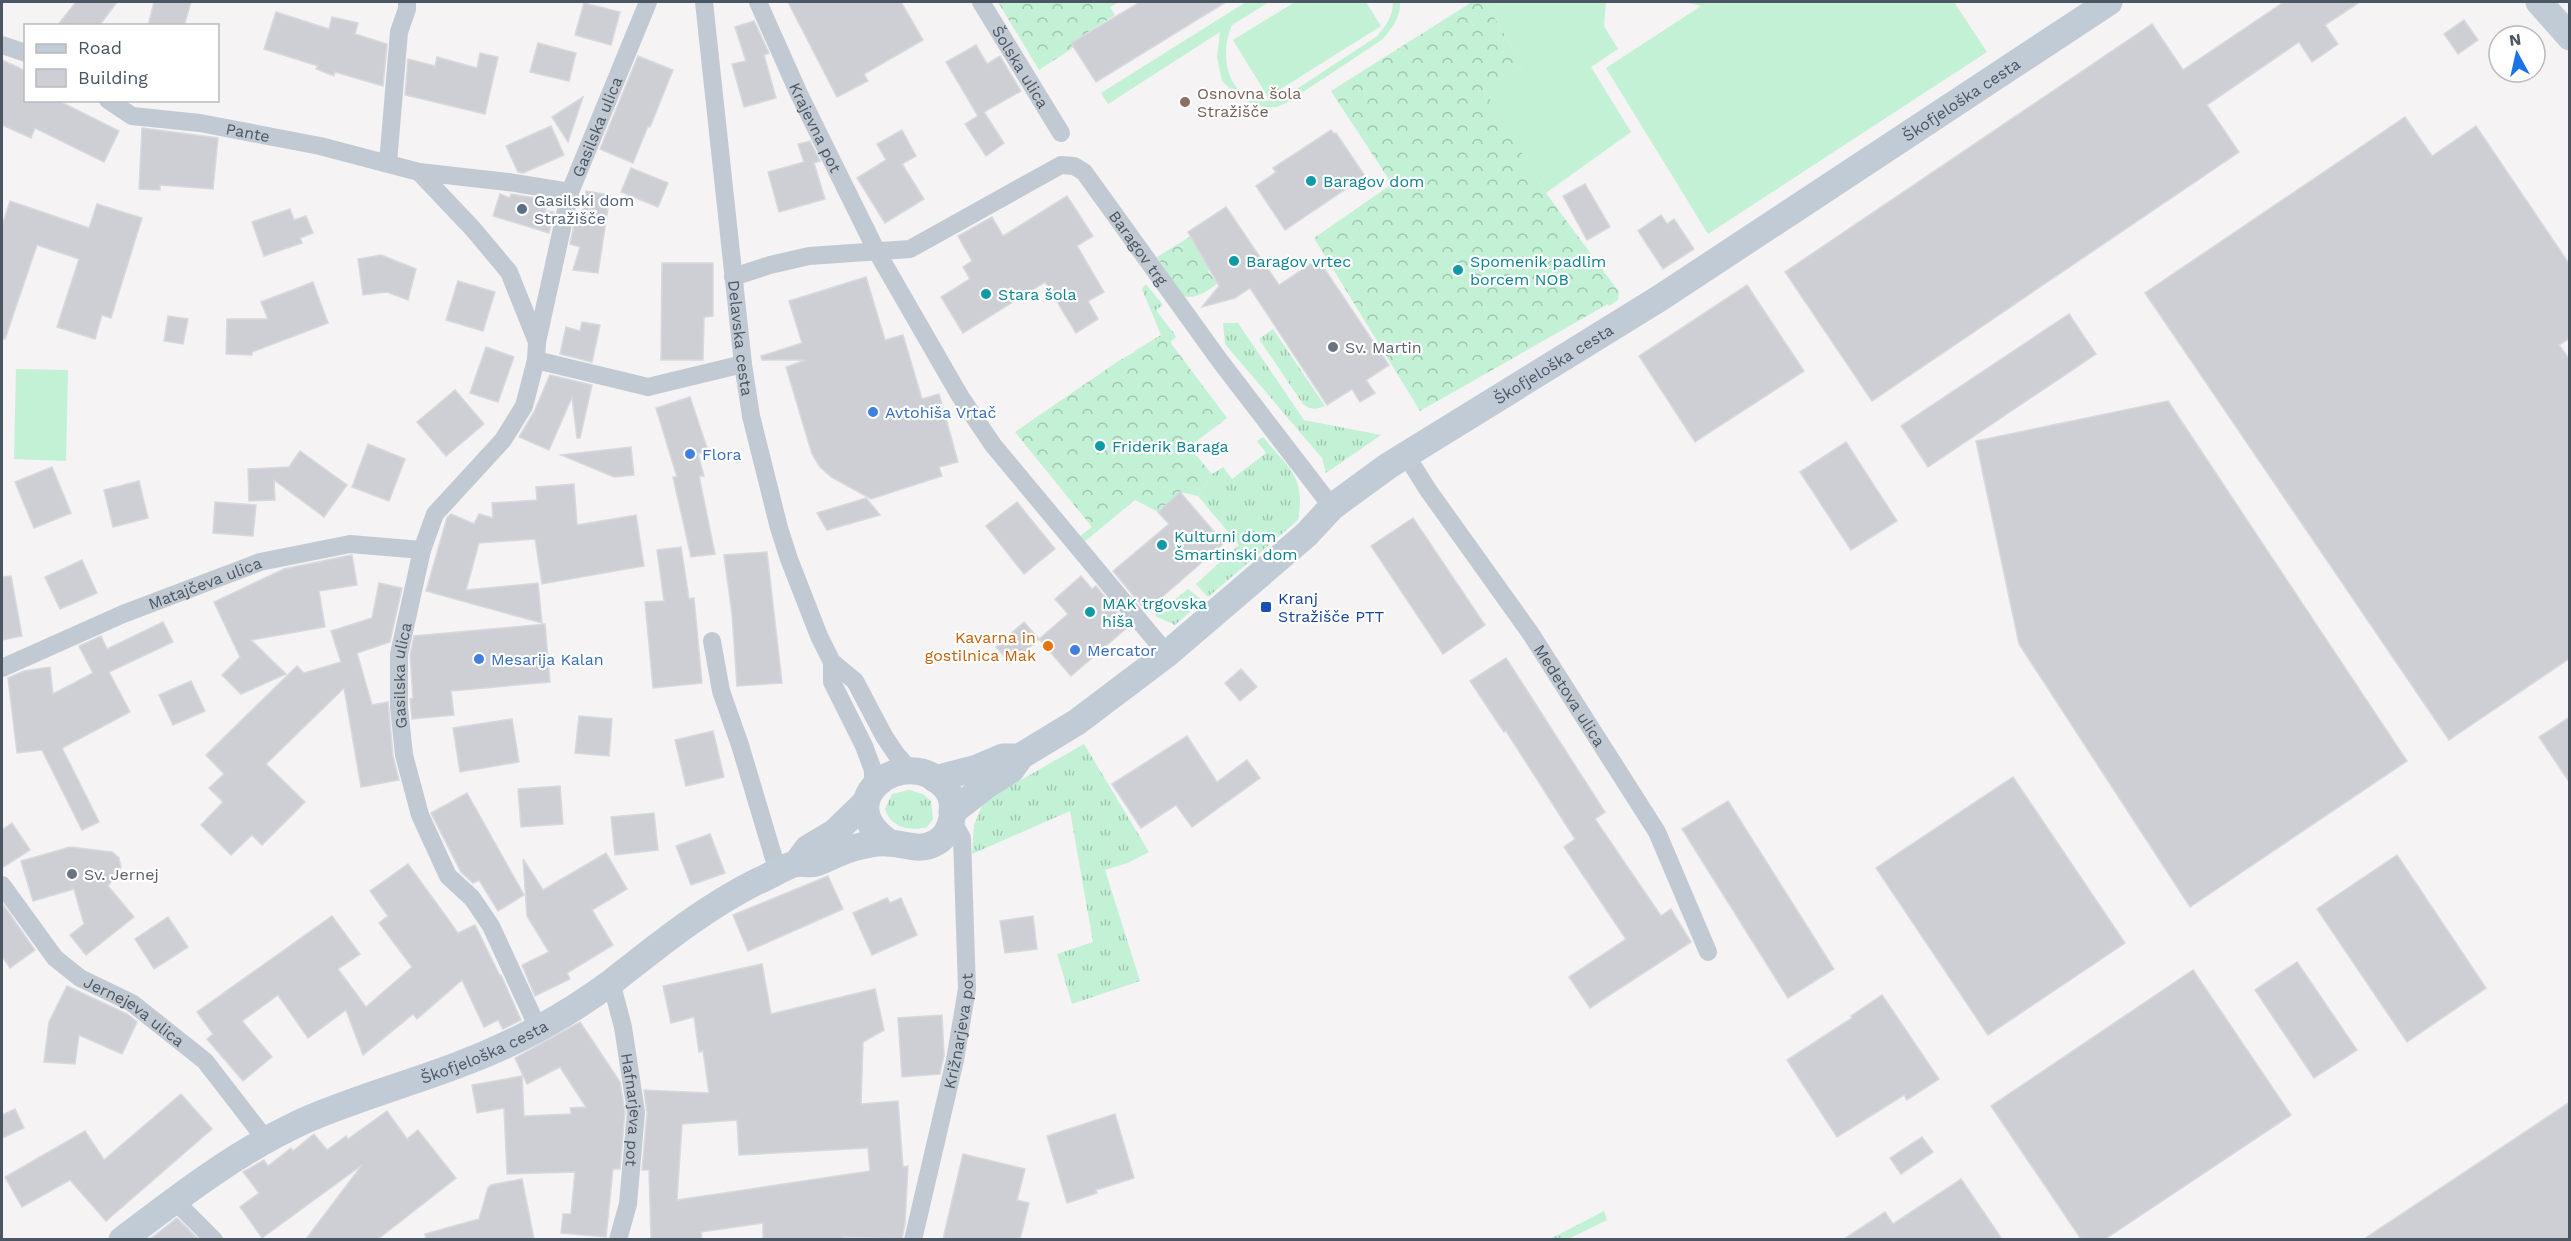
<svg xmlns="http://www.w3.org/2000/svg" width="2571" height="1241" viewBox="0 0 2571 1241" font-family="'Work Sans',sans-serif">
  <style>
    .grass { fill: url(#grass-tufts) }
    .forest { fill: url(#forest-crowns) }
    .pitch { fill: #c3f1d5 }
    .building { fill: #cdcfd5; stroke: #d7d9de; stroke-width: 1.5; fill-rule: evenodd }
    .lines { fill: none; stroke-linecap: round; stroke-linejoin: round }
    .street { stroke: #c1cad2; stroke-width: 18 }
    .secondary { stroke: #c1cbd6; stroke-width: 27 }
    .education-dot { fill: #8d6e63; stroke: #fff; stroke-width: 2 }
    .culture-dot { fill: #0f9aa8; stroke: #fff; stroke-width: 2 }
    .service-dot { fill: #5c6f8a; stroke: #fff; stroke-width: 2 }
    .worship-dot { fill: #6b7280; stroke: #fff; stroke-width: 2 }
    .shop-dot { fill: #3f7fe0; stroke: #fff; stroke-width: 2 }
    .transit-dot { fill: #1a4fb4; stroke: #fff; stroke-width: 2 }
    .food-dot { fill: #e8710a; stroke: #fff; stroke-width: 2 }
    .labels { text-anchor: middle; stroke-width: 4.5; stroke-linejoin: round; paint-order: stroke }
    .street-label { font-size: 16px; fill: #4a5661; stroke: #fff }
    .education-label { font-size: 16px; fill: #785e54; stroke: #fff; text-anchor: start }
    .culture-label { font-size: 16px; fill: #0d838f; stroke: #fff; text-anchor: start }
    .service-label { font-size: 16px; fill: #4e5e75; stroke: #fff; text-anchor: start }
    .worship-label { font-size: 16px; fill: #5b616d; stroke: #fff; text-anchor: start }
    .shop-label { font-size: 16px; fill: #366cbe; stroke: #fff; text-anchor: start }
    .transit-label { font-size: 16px; fill: #164399; stroke: #fff; text-anchor: start }
    .food-label { font-size: 16px; fill: #c56008; stroke: #fff; text-anchor: end }
  </style>
  <defs>
    <pattern id="grass-tufts" width="24" height="20" patternUnits="userSpaceOnUse" patternTransform="scale(1.5)"><rect width="24" height="20" fill="#c3f1d5"/><path d="M3 7l-1-3M5 7V3M7 7l1-3M15 17l-1-3M17 17v-4M19 17l1-3" fill="none" stroke="#a0c6b0"/></pattern>
    <pattern id="forest-crowns" width="20" height="18" patternUnits="userSpaceOnUse" patternTransform="scale(1.5)"><rect width="20" height="18" fill="#c3f1d5"/><path d="M2 6a3 3 0 1 1 6 0M12 15a3 3 0 1 1 6 0" fill="none" stroke="#a0c6b0"/></pattern>
  </defs>
  <rect width="100%" height="100%" fill="#f5f3f3"/>
  <g class="grass">
    <polygon points="1146,284 1163,305 1156,310 1176,337 1170,341 1172,344 1133,352 1161,335 1142,289"/>
    <polygon points="1223,323 1238,323 1304,420 1381,435 1326,473 1322,458 1225,344"/>
    <path d="M1273,329L1325,406C1316,410 1311,410 1303,404L1259,339Z"/>
    <path d="M1263,437C1289,469 1306,476 1298,520L1208,597L1196,584L1239,545L1198,496L1212,474L1223,467L1232,479L1266,453L1257,441Z"/>
    <polygon points="1188,589 1203,601 1175,625 1155,616"/>
    <polygon points="1084,744 1149,852 1128,863 1105,870 1140,981 1072,1004 1057,954 1093,942 1070,811 972,854 974,825 984,801"/>
    <path d="M909,790L923,794L931,801L933,819L927,827C910,832 890,827 885,809L892,794Z"/>
    <polygon points="1604,1211 1607,1220 1568,1239 1550,1239"/>
  </g>
  <g class="forest">
    <polygon points="998,2 1119,2 1110,7 1115,15 1072,42 1074,47 1039,70"/>
    <polygon points="1472,2 1485,2 1523,65 1485,89 1546,193 1619,292 1618,300 1609,306 1608,304 1420,411 1314,238 1392,184 1331,91"/>
    <path d="M1191,236L1210,269L1208,271L1214,279L1217,277L1220,282C1209,289 1198,300 1183,296L1157,257Z"/>
    <polygon points="1172,330 1176,337 1170,342 1227,418 1189,447 1212,474 1198,496 1180,492 1158,512 1135,500 1083,543 1079,537 1092,527 1015,432 1117,362"/>
  </g>
  <g class="pitch">
    <path d="M1246,2H1269L1232,25C1214,66 1237,116 1286,96L1376,37C1386,26 1393,17 1393,2H1400C1401,17 1392,28 1383,39L1288,102L1277,107H1265L1254,105L1241,99L1222,81L1217,57L1220,32L1108,104L1101,93Z"/>
    <polygon points="1295,2 1366,2 1381,26 1268,97 1233,40"/>
    <polygon points="1485,2 1606,2 1604,26 1618,49 1591,67 1631,132 1546,193 1484,89 1523,65"/>
    <polygon points="1684,2 1954,2 1987,52 1708,234 1606,68 1701,6"/>
    <polygon points="16,369 68,370 66,461 14,459"/>
  </g>
  <g class="building">
    <polygon points="76,2 117,2 99,26 57,26"/>
    <polygon points="154,2 191,2 184,26 148,26"/>
    <polygon points="788,2 901,2 923,40 864,74 868,81 837,97"/>
    <polygon points="1140,2 1226,2 1096,82 1071,43"/>
    <polygon points="2284,2 2360,2 2325,25 2338,44 2312,62 2299,42 2207,105 2239,152 1872,401 1785,272 2152,24 2183,70"/>
    <polygon points="584,3 620,12 611,45 575,35"/>
    <polygon points="276,12 329,29 332,17 358,23 355,34 387,44 383,86 335,72 334,76 316,69 318,66 264,49"/>
    <polygon points="2464,20 2478,40 2458,54 2444,34"/>
    <polygon points="754,21 769,53 764,55 776,98 744,107 732,64 746,61 735,27"/>
    <polygon points="538,43 576,53 569,81 530,72"/>
    <polygon points="976,45 987,64 1000,56 1021,91 984,112 1004,143 986,156 965,124 978,116 946,62"/>
    <polygon points="480,53 498,57 485,114 405,95 408,59 435,66 437,57 477,68"/>
    <polygon points="638,56 673,70 650,127 648,126 633,163 600,149"/>
    <polygon points="2,60 26,71 26,100 57,100 119,131 104,162 35,128 31,138 2,125"/>
    <polygon points="583,97 568,142 552,117"/>
    <polygon points="2405,117 2432,156 2476,126 2570,265 2570,338 2559,345 2570,360 2570,658 2449,740 2145,293"/>
    <polygon points="551,126 564,155 523,173 518,172 506,146"/>
    <polygon points="142,128 218,138 213,189 160,185 160,190 139,189"/>
    <polygon points="902,130 916,156 902,164 924,199 885,223 857,178 886,160 877,144"/>
    <polygon points="1331,130 1334,134 1336,133 1365,176 1285,230 1256,186 1276,172 1273,168"/>
    <polygon points="810,141 820,161 814,163 825,199 779,212 768,172 804,162 798,144"/>
    <polygon points="631,168 668,183 658,207 621,192"/>
    <polygon points="1585,184 1610,227 1587,240 1563,196"/>
    <polygon points="586,191 610,195 598,273 573,270 580,247 570,244 576,216 582,217"/>
    <polygon points="500,194 510,198 511,194 549,200 545,211 554,212 549,233 493,216"/>
    <polygon points="1067,196 1093,236 1077,246 1104,292 1088,301 1098,319 1076,333 1045,282 963,333 941,297 970,279 963,267 972,261 958,236 992,217 1003,236"/>
    <polygon points="10,201 89,228 97,204 142,218 111,318 102,315 95,339 57,327 79,259 37,245 5,339 2,338 2,226"/>
    <polygon points="1226,207 1279,285 1318,259 1389,365 1366,380 1375,393 1360,402 1352,389 1327,405 1250,288 1235,298 1202,307 1219,286 1188,232"/>
    <polygon points="290,209 294,220 306,216 313,233 300,238 302,243 264,256 252,222"/>
    <polygon points="1661,215 1667,224 1674,219 1694,249 1663,269 1638,231"/>
    <polygon points="381,255 416,269 408,300 387,292 363,295 358,259"/>
    <polygon points="662,263 713,263 713,316 704,317 703,360 661,360"/>
    <polygon points="866,277 885,340 903,335 922,399 939,394 958,462 939,467 942,476 871,499 831,477 820,467 812,454 786,367 806,360 762,360 761,356 802,343 789,301"/>
    <polygon points="458,281 495,292 483,331 446,320"/>
    <polygon points="313,282 328,323 252,352 252,355 226,354 227,319 268,319 261,302"/>
    <polygon points="1747,285 1804,371 1695,442 1639,356"/>
    <polygon points="2069,314 2096,354 1928,467 1901,426"/>
    <polygon points="168,316 188,319 183,344 164,341"/>
    <polygon points="582,322 600,325 592,362 560,354 566,327 580,331"/>
    <polygon points="486,347 514,357 498,402 470,393"/>
    <polygon points="550,375 592,385 580,438 577,438 572,397 549,450 519,437 534,412"/>
    <polygon points="455,390 484,424 446,456 417,422"/>
    <polygon points="690,397 708,451 698,454 704,476 699,476 715,554 691,557 673,477 677,477 656,408"/>
    <polygon points="2168,401 2407,761 2190,907 2019,644 1976,441"/>
    <polygon points="1846,442 1897,521 1851,550 1800,472"/>
    <polygon points="368,444 405,459 389,501 352,487"/>
    <polygon points="631,447 634,475 614,477 561,455"/>
    <polygon points="300,451 347,485 324,517 274,480 275,500 249,501 248,469 289,467"/>
    <polygon points="52,467 71,513 34,528 15,482"/>
    <polygon points="139,481 148,518 113,527 104,490"/>
    <polygon points="574,484 577,525 636,515 644,566 542,584 535,539 479,543 466,590 538,583 542,623 426,591 447,518 451,514 474,524 479,514 493,518 492,503 537,500 536,487"/>
    <polygon points="1180,492 1224,543 1146,611 1113,571 1169,524 1158,512"/>
    <polygon points="866,498 880,515 827,530 817,513"/>
    <polygon points="215,502 256,505 253,536 213,533"/>
    <polygon points="1017,502 1055,549 1024,574 986,526"/>
    <polygon points="1413,518 1485,625 1443,654 1371,546"/>
    <polygon points="681,547 689,599 694,598 702,683 653,688 645,602 664,601 657,550"/>
    <polygon points="767,552 782,683 737,686 732,614 724,555"/>
    <polygon points="352,555 357,585 319,591 325,627 251,640 286,674 241,694 222,675 240,657 214,602 284,569"/>
    <polygon points="82,560 97,593 60,609 45,577"/>
    <polygon points="11,576 22,636 2,640 2,577"/>
    <polygon points="1081,576 1092,589 1096,586 1129,626 1071,676 1039,639 1068,614 1055,599"/>
    <polygon points="379,583 402,588 390,642 357,653 372,705 388,702 393,756 399,780 361,787 344,688 266,764 305,802 262,845 252,835 231,855 201,825 223,802 209,788 224,774 206,755 297,666 304,673 341,662 331,631 372,618"/>
    <polygon points="163,622 173,642 109,672 130,712 62,748 99,822 82,830 42,750 17,753 8,678 24,671 50,667 53,694 93,673 79,646 101,636 107,649"/>
    <polygon points="1024,622 1039,639 1020,656 1017,653 1008,660 996,647"/>
    <polygon points="545,624 550,682 451,691 454,715 412,719 410,699 413,698 410,655 414,636"/>
    <polygon points="1506,658 1605,812 1595,819 1661,916 1671,909 1691,942 1590,1008 1569,977 1626,939 1564,847 1575,839 1506,731 1504,732 1470,681"/>
    <polygon points="1241,669 1257,687 1240,701 1225,683"/>
    <polygon points="191,681 205,711 173,725 159,695"/>
    <polygon points="579,716 612,719 609,756 575,753"/>
    <polygon points="2570,717 2570,783 2539,737"/>
    <polygon points="512,719 519,762 460,772 453,728"/>
    <polygon points="713,731 724,777 686,786 675,740"/>
    <polygon points="1187,736 1217,782 1247,760 1260,778 1192,827 1176,805 1141,828 1112,784"/>
    <polygon points="2013,777 2125,943 1988,1035 1876,868"/>
    <polygon points="560,786 563,824 521,827 518,789"/>
    <polygon points="467,793 524,895 498,911 479,880 473,883 461,872 431,813"/>
    <polygon points="1728,801 1834,969 1788,998 1682,829"/>
    <polygon points="654,813 658,850 615,855 611,817"/>
    <polygon points="12,823 30,850 2,868 2,830"/>
    <polygon points="710,834 725,873 691,885 676,846"/>
    <polygon points="70,847 112,852 119,858 121,867 108,886 134,917 86,955 70,935 84,924 74,889 33,901 21,861"/>
    <polygon points="606,853 627,889 592,910 613,945 567,973 570,979 535,996 522,965 549,952 527,916 523,859 543,890"/>
    <polygon points="2397,855 2486,988 2407,1042 2317,909"/>
    <polygon points="408,864 458,933 475,925 500,976 501,975 521,1020 503,1029 498,1020 484,1027 462,980 417,1019 413,1014 363,1055 346,1010 308,1038 278,995 242,1021 272,1057 243,1081 207,1039 213,1034 197,1012 332,916 360,954 338,969 366,1007 412,967 379,923 388,916 370,891"/>
    <polygon points="828,876 843,909 748,951 733,915"/>
    <polygon points="887,898 890,903 901,898 917,935 872,955 853,913"/>
    <polygon points="2,903 35,950 10,968 2,956"/>
    <polygon points="1033,916 1037,949 1005,953 1000,921"/>
    <polygon points="168,917 188,947 154,969 135,939"/>
    <polygon points="2297,962 2357,1050 2314,1078 2255,990"/>
    <path d="M762,964L771,1014L875,989L884,1030L863,1042L861,1104L898,1101L903,1167L908,1166L905,1223L902,1239L844,1237V1239H763V1223L701,1232L702,1239H651L649,1170H642L647,1113L644,1090L709,1093L703,1051L699,1052L694,1017L671,1023L663,986ZM737,1120L739,1155L868,1148L870,1171L677,1200L682,1124Z"/>
    <polygon points="2193,970 2291,1115 2105,1239 2081,1239 1991,1106"/>
    <polygon points="67,986 127,1014 137,1022 122,1054 79,1035 75,1064 44,1062 49,1022"/>
    <polygon points="1882,995 1939,1079 1907,1100 1904,1095 1837,1137 1787,1060 1852,1018 1851,1016"/>
    <polygon points="942,1015 944,1055 940,1074 902,1077 898,1018"/>
    <polygon points="580,1022 620,1082 625,1112 620,1169 613,1169 606,1237 561,1233 563,1214 571,1214 575,1172 507,1174 504,1108 477,1113 472,1085 522,1076 524,1116 571,1114 570,1108 586,1107 560,1067 527,1084 515,1058"/>
    <polygon points="181,1094 212,1129 106,1221 70,1180 22,1207 5,1177 85,1131 104,1160"/>
    <polygon points="2570,1102 2570,1239 2364,1239"/>
    <polygon points="15,1109 24,1128 2,1138 2,1115"/>
    <polygon points="387,1111 407,1139 418,1130 456,1178 378,1239 306,1239 362,1165 262,1238 240,1207 259,1193 243,1172 264,1160 268,1166 291,1148 293,1151 314,1134 327,1150 346,1136 348,1139"/>
    <polygon points="1115,1114 1134,1178 1096,1190 1097,1193 1067,1203 1047,1136"/>
    <polygon points="1922,1137 1933,1152 1901,1174 1890,1158"/>
    <polygon points="963,1154 1025,1169 1017,1200 1029,1203 1020,1239 943,1239"/>
    <polygon points="522,1179 534,1239 426,1239 425,1234 479,1219 488,1188 491,1185"/>
    <polygon points="1961,1179 2002,1239 1844,1239 1885,1212 1893,1224"/>
    <polygon points="177,1218 198,1239 149,1239 154,1236"/>
  </g>
  <g class="lines">
    <g class="street">
      <path id="s1" d="M704,2L743,364L751,416L779,528L789,559L819,636L832,662L855,681L884,736L896,754L911,771"/>
      <path id="s2" d="M758,2L799,94L877,252L960,396L993,445L1167,654"/>
      <path id="s3" d="M981,2L1061,133"/>
      <polyline points="2,45 26,53"/>
      <path id="s4" d="M108,100L132,116L200,123L320,146L419,172L508,182L570,192"/>
      <polyline points="388,163 399,32 407,9 407,2"/>
      <polyline points="419,172 473,229 509,272 537,342"/>
      <path id="s5" d="M733,277L770,265L809,256L910,249L1061,165L1074,166L1084,172L1220,361L1332,507"/>
      <polyline points="536,360 648,387 743,364"/>
      <path id="s6" d="M1406,455L1428,490L1531,634L1657,832L1708,952"/>
      <polyline points="712,641 721,691 740,745 778,872"/>
      <polyline points="832,662 832,682 864,746 873,770 873,786"/>
      <path id="s7" d="M2,668L123,614L260,562L350,544L422,550"/>
      <path id="s8" d="M2,885L55,958L80,978L132,1003L205,1061L266,1140"/>
      <path id="s9" d="M611,982L623,1027L636,1112L628,1204L618,1240"/>
      <path id="s10" d="M538,1028L491,926L472,898L448,876L420,815L404,755L399,707V654L422,550L435,514L503,440L524,406L536,360L537,342L570,192L648,2"/>
      <polyline points="174,1200 214,1240"/>
      <path id="s11" d="M913,1240L955,1060L967,989L962,838L952,820"/>
    </g>
    <g class="secondary">
      <polyline points="2539,2 2570,37"/>
      <polyline points="935,779 977,768 1003,757 1013,757"/>
      <path id="s12" d="M952,812L987,785L1011,770L1021,756L1077,722L1167,654L1306,535L1332,507L1388,466L1660,298L2109,2"/>
      <polyline points="797,863 808,848 835,832 866,802"/>
      <path id="s13" d="M122,1240C181,1195 239,1150 308,1119C357,1098 408,1084 458,1065C512,1045 566,1016 613,981C660,944 704,908 758,881C770,876 782,868 794,864C801,862 809,865 816,863C829,859 840,851 853,848C864,845 876,842 887,843C904,843 919,853 937,842C954,832 958,802 945,787C907,742 825,800 890,843"/>
    </g>
  </g>
  <circle class="education-dot" cx="1185" cy="102" r="6"/>
  <g class="culture-dot">
    <circle cx="1311" cy="181" r="6"/>
    <circle cx="1234" cy="261" r="6"/>
    <circle cx="1458" cy="270" r="6"/>
    <circle cx="986" cy="294" r="6"/>
    <circle cx="1100" cy="446" r="6"/>
    <circle cx="1162" cy="545" r="6"/>
    <circle cx="1090" cy="612" r="6"/>
  </g>
  <circle class="service-dot" cx="522" cy="209" r="6"/>
  <g class="worship-dot">
    <circle cx="1333" cy="347" r="6"/>
    <circle cx="72" cy="874" r="6"/>
  </g>
  <g class="shop-dot">
    <circle cx="873" cy="412" r="6"/>
    <circle cx="690" cy="454" r="6"/>
    <circle cx="1075" cy="650" r="6"/>
    <circle cx="479" cy="659" r="6"/>
  </g>
  <rect class="transit-dot" x="1260" y="601" width="12" height="12" rx="3"/>
  <circle class="food-dot" cx="1048" cy="646" r="6"/>
  <g class="labels">
    <g class="street-label">
      <text dy="6" stroke="none"><textPath href="#s3" startOffset="76">Šolska ulica</textPath></text>
      <text dy="6" stroke="none"><textPath href="#s12" startOffset="1239">Škofjeloška cesta</textPath></text>
      <text dy="6" stroke="none"><textPath href="#s10" startOffset="984">Gasilska ulica</textPath></text>
      <text dy="6" stroke="none"><textPath href="#s2" startOffset="138">Krajevna pot</textPath></text>
      <text dy="6" stroke="none"><textPath href="#s4" startOffset="146">Pante</textPath></text>
      <text dy="6" stroke="none"><textPath href="#s5" startOffset="471">Baragov trg</textPath></text>
      <text dy="6" stroke="none"><textPath href="#s1" startOffset="338">Delavska cesta</textPath></text>
      <text dy="6" stroke="none"><textPath href="#s12" startOffset="753">Škofjeloška cesta</textPath></text>
      <text dy="6" stroke="none"><textPath href="#s7" startOffset="220">Matajčeva ulica</textPath></text>
      <text dy="6" stroke="none"><textPath href="#s10" startOffset="388">Gasilska ulica</textPath></text>
      <text dy="6" stroke="none"><textPath href="#s6" startOffset="291">Medetova ulica</textPath></text>
      <text dy="6" stroke="none"><textPath href="#s8" startOffset="186">Jernejeva ulica</textPath></text>
      <text dy="6" stroke="none"><textPath href="#s11" startOffset="214">Križnarjeva pot</textPath></text>
      <text dy="6" stroke="none"><textPath href="#s13" startOffset="411">Škofjeloška cesta</textPath></text>
      <text dy="6" stroke="none"><textPath href="#s9" startOffset="130">Hafnarjeva pot</textPath></text>
    </g>
    <g class="education-label">
      <text x="1197" y="99">Osnovna šola<tspan x="1197" dy="18">Stražišče</tspan></text>
    </g>
    <g class="culture-label">
      <text x="1323" y="187">Baragov dom</text>
      <text x="1246" y="267">Baragov vrtec</text>
      <text x="1470" y="267">Spomenik padlim<tspan x="1470" dy="18">borcem NOB</tspan></text>
      <text x="998" y="300">Stara šola</text>
      <text x="1112" y="452">Friderik Baraga</text>
      <text x="1174" y="542">Kulturni dom<tspan x="1174" dy="18">Šmartinski dom</tspan></text>
      <text x="1102" y="609">MAK trgovska<tspan x="1102" dy="18">hiša</tspan></text>
    </g>
    <g class="service-label">
      <text x="534" y="206">Gasilski dom<tspan x="534" dy="18">Stražišče</tspan></text>
    </g>
    <g class="worship-label">
      <text x="1345" y="353">Sv. Martin</text>
      <text x="84" y="880">Sv. Jernej</text>
    </g>
    <g class="shop-label">
      <text x="885" y="418">Avtohiša Vrtač</text>
      <text x="702" y="460">Flora</text>
      <text x="1087" y="656">Mercator</text>
      <text x="491" y="665">Mesarija Kalan</text>
    </g>
    <g class="transit-label">
      <text x="1278" y="604">Kranj<tspan x="1278" dy="18">Stražišče PTT</tspan></text>
    </g>
    <g class="food-label">
      <text x="1036" y="643">Kavarna in<tspan x="1036" dy="18">gostilnica Mak</tspan></text>
    </g>
  </g>
  <rect width="2571" height="1241" fill="none" stroke="#4a5661" stroke-width="6"/>
  <rect x="24" y="24" width="195" height="78" fill="#ffffff" stroke="#b7bbc0" stroke-width="1.5"/>
  <rect x="36" y="44" width="30" height="9" fill="#c1cbd6" stroke="#b7bbc0" stroke-width="1.5"/>
  <text x="78" y="54" font-size="18" fill="#4a5661">Road</text>
  <rect x="36" y="69" width="30" height="18" fill="#cdcfd5" stroke="#b7bbc0" stroke-width="1.5"/>
  <text x="78" y="84" font-size="18" fill="#4a5661">Building</text>
  <g transform="translate(2517 54) rotate(352)"><circle r="28" fill="#ffffff" stroke="#b7bbc0" stroke-width="1.5"/>
  <path d="M0-4.5L10 22L0 15L-10 22Z" fill="#1a73e8"/>
  <text y="-9" font-size="16" font-weight="bold" text-anchor="middle" fill="#4a5661">N</text>
  </g>
</svg>
